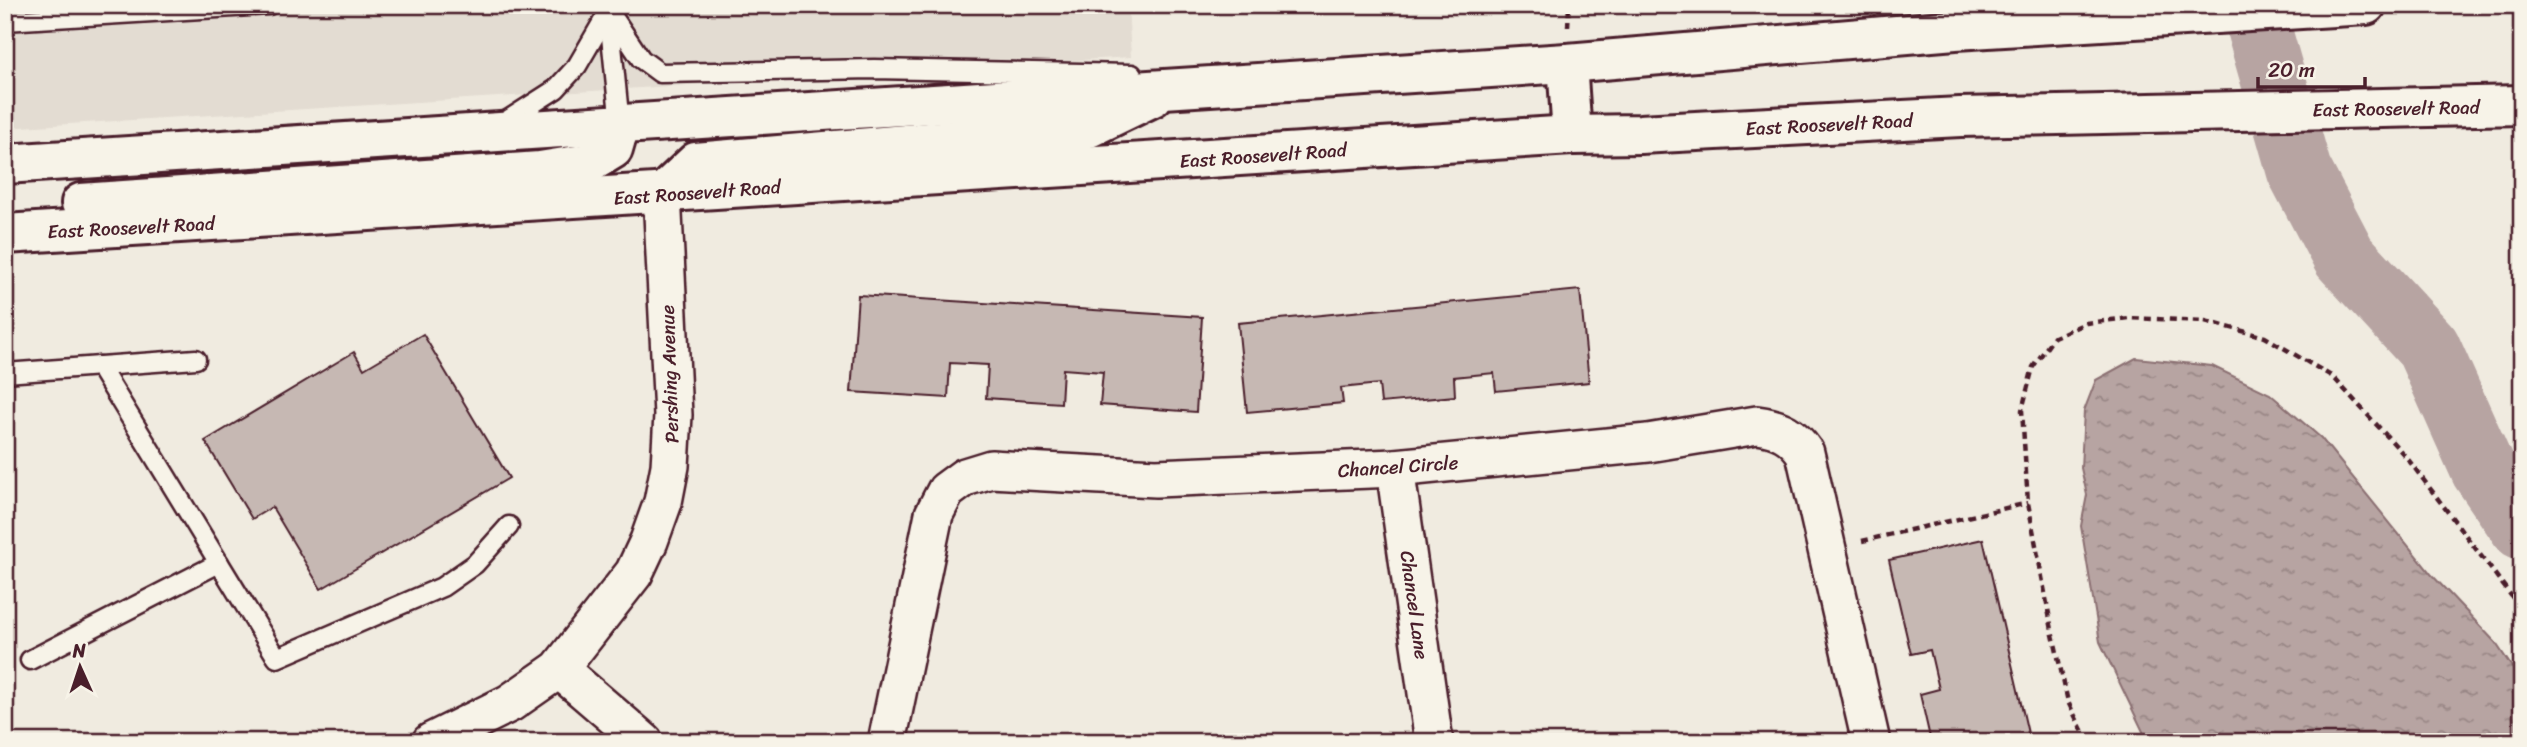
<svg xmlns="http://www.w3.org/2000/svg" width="2527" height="747" viewBox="0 0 2527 747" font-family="Sriracha,sans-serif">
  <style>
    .built { fill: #e3dcd2 }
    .water { fill: url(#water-ripples); stroke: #8b6f72; stroke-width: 2 }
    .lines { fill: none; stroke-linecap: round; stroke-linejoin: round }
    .river { stroke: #b7a4a2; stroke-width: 65 }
    .building { fill: #c6b8b3; stroke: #4a1f2b; stroke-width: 2 }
    .service-casing { stroke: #4a1f2b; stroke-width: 23 }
    .minor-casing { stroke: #4a1f2b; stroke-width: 42 }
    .primary-casing { stroke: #4a1f2b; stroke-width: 44 }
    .path { stroke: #4a1f2b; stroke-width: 4.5; stroke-dasharray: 7 5; stroke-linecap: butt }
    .service { stroke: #f7f3e8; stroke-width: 18 }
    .minor { stroke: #f7f3e8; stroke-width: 37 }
    .primary { stroke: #f7f3e8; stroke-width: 38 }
    .labels { text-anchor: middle; stroke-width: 5; stroke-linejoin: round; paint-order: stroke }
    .street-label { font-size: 19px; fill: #4a1f2b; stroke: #f7f3e8 }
  </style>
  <defs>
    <pattern id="water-ripples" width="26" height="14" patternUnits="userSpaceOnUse" patternTransform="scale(1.75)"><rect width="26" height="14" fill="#b7a4a2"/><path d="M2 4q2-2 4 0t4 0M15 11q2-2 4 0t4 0" fill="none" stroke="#978584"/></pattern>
  </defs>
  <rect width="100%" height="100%" fill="#f0ebe0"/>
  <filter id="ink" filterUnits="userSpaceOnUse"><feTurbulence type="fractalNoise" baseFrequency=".0143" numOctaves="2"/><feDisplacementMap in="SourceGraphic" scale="14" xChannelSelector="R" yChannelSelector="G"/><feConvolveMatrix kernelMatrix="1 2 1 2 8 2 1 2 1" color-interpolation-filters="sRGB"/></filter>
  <g filter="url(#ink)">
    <polygon class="built" points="5,5 1128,5 1131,57 5,128"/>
    <polygon class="water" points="2136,358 2212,366 2270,394 2321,438 2431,574 2495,642 2522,682 2522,742 2148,742 2100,642 2081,526 2087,495 2081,468 2084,411 2096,380"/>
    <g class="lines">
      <polyline class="river" points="2252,5 2299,170 2344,256 2428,347 2483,470 2522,527"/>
    </g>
    <g class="building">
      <polygon points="1580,290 1589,382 1496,391 1494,373 1454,377 1455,396 1381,403 1379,384 1341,388 1343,403 1247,412 1238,323"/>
      <polygon points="858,295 1202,317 1196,412 1100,405 1103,372 1063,369 1061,403 986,398 988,365 950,363 948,398 851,392"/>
      <polygon points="423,334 509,478 321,589 272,507 252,519 205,441 354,352 364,369"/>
      <polygon points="1983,539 2030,742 1931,742 1920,694 1939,689 1930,650 1911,654 1889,560"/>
    </g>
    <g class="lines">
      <g class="service-casing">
        <g id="service">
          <polyline points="609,11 641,59 660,73 874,69 1132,74"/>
          <polyline points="609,16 620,125"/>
          <polyline points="5,21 269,5"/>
          <polyline points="503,123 556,89 577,66 609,11"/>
          <polyline points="99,366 277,658 442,587 475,564 509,526"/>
          <polyline points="5,373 196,359"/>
          <polyline points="30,660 219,563"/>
        </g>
      </g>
      <g class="minor-casing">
        <g id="minor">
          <polyline points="1395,468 1434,742"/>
          <polyline points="559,669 644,742"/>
          <polyline points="431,742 510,703 559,669 634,573 649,541 663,502 670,466 673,415 662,194"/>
          <path d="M887,742L934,514L946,491L965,477L991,469L1156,478L1395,468L1648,443L1757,425C1780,428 1793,435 1805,453L1871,742"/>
        </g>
      </g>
      <g class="primary-casing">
        <g id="primary">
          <polyline points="1567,63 1572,135"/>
          <polyline points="5,164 1567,63 1955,30 2366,5"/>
          <polyline points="662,194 696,162 1089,128 1153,97"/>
          <polyline points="81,203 540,171 590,163 613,149 620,125"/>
          <polyline points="5,234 1572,135 1640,134 1960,117 2522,105"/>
        </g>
      </g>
      <g class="path">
        <polyline points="1568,27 1569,5"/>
        <polyline points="1862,541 2028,503"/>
        <polyline points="2088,742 2068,702 2052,630 2028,503 2022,410 2033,367 2054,337 2086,323 2129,318 2205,321 2265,337 2333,377 2407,458 2522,610"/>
      </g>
      <use href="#service" class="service"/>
      <use href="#minor" class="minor"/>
      <use href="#primary" class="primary"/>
    </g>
  </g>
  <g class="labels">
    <g class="street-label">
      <text transform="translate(2396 108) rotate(-1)" y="7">East Roosevelt Road</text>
      <text transform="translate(1829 124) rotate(-3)" y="7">East Roosevelt Road</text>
      <text transform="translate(1263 155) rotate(-4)" y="7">East Roosevelt Road</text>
      <text transform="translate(697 192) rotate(-4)" y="7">East Roosevelt Road</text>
      <text transform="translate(131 227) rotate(-3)" y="7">East Roosevelt Road</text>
      <text transform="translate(669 374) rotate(-92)" y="7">Pershing Avenue</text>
      <text transform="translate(1398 466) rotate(-4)" y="7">Chancel Circle</text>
      <text transform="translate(1415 605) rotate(82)" y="7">Chancel Lane</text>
    </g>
  </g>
  <rect width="2527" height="747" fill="none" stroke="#f7f3e8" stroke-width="28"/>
  <rect x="14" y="14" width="2499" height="719" fill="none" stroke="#4a1f2b" stroke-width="2.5" filter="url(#ink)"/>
  <g transform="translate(80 667) rotate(357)" stroke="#f7f3e8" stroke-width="5" paint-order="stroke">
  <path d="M0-5L12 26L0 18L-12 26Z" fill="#4a1f2b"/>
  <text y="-10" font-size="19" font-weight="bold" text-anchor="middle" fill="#4a1f2b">N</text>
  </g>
  <path d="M2258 77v10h107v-10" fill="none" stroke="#4a1f2b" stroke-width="3.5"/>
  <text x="2268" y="77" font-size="21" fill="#4a1f2b" stroke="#f7f3e8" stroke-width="5" paint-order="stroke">20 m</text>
</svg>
